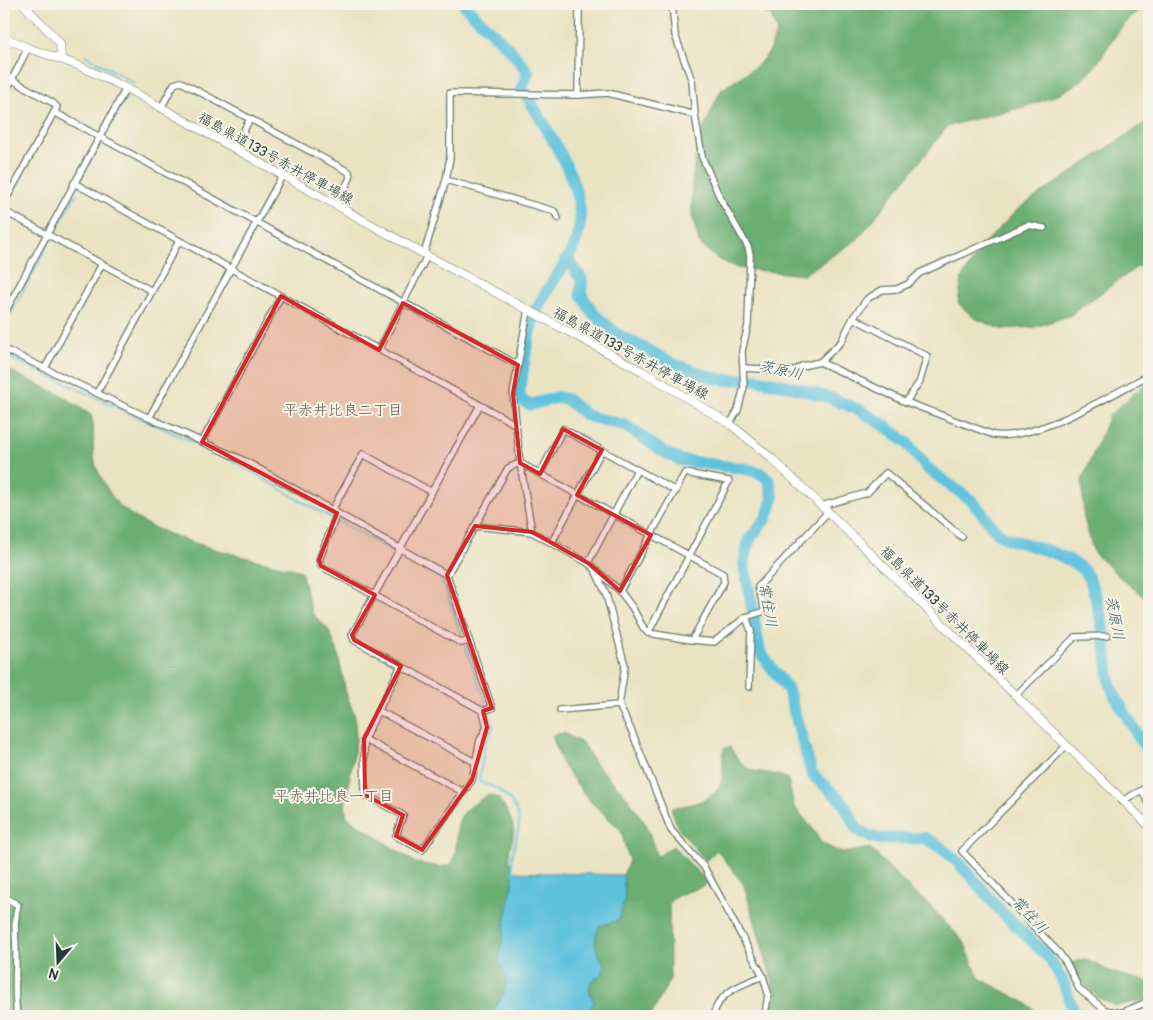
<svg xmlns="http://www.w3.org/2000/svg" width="1153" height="1020" viewBox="0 0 1153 1020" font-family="Pangolin,'Klee One',sans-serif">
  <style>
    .forest { fill: #6aae72; stroke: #447653 }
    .water { fill: #5fc2dd; stroke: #3f8088 }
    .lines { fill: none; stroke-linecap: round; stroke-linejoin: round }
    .stream { stroke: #5fc2dd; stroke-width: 2 }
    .river { stroke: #5fc2dd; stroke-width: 12 }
    .street-casing { stroke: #676; stroke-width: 8 }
    .secondary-casing { stroke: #676; stroke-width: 9 }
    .street { stroke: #fff; stroke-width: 5.5 }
    .secondary { stroke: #fff; stroke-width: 8 }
    .marked { fill: #d62828; fill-opacity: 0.2; stroke: #d62828; stroke-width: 4; stroke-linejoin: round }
    .labels { text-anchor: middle; stroke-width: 4; stroke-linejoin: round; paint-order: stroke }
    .street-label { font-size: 14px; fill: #1f3d34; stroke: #f7f3e8 }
    .water-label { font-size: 15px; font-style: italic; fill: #2f5e5e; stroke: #f7f3e8 }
    .neighbourhood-label { font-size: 15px; fill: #645b4a; stroke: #f7f3e8 }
  </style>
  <rect width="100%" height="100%" fill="#f7f3e8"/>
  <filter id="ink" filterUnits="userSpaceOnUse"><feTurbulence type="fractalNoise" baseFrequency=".02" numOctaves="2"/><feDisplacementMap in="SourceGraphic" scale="10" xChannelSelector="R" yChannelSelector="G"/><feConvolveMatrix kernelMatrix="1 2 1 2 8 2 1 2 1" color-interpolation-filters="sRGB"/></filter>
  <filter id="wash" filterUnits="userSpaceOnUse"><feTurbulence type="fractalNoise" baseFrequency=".0096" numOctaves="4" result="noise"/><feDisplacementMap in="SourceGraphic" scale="20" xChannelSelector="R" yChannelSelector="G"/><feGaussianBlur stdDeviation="1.12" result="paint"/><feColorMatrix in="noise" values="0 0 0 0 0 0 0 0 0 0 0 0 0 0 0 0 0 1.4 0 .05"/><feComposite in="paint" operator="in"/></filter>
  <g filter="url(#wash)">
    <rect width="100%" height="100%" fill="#eae3c2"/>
    <g class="forest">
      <path d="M748,4H1149V6C1116,17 1107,61 1080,81C1041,110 992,111 947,127L858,239L803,275L737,268L716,258L699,243L692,216V185L697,143L721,90L758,65L769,52L777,31L771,16Z"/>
      <polygon points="1149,120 1149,263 1137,267 1069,316 1035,327 1001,329 974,318 958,303 962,278 984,244 1018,209"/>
      <path d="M4,368L63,396L91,415C97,430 89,454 98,471C103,481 111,498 120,506C158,541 250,557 301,571L312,613L328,629L337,649L346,693L355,717L356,740L345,806L347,817L416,863L440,867L451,865C461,850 452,830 462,815C468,807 480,800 488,795L498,798C504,807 511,815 513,826C516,845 502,849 514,872L499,960L507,983L502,997L493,1011L494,1016H4Z"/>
      <polygon points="1149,380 1149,598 1144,597 1120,577 1094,553 1084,519 1082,480 1109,416"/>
      <path d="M564,733L582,743L595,763L627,797L647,826L657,857L673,846L708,883C695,892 679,891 669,903L670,979L651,1016H586L594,1002L589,991L591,981L602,975L594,940L599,926L610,924L625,897L623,875L629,861L621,830L589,800L562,764L552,735Z"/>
      <path d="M730,747C752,783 759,765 788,779L794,806L813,829L821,843L842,853L870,848L911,890L925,901L964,942L979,978L1026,1003L1041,1016H773V984L744,885L717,850L706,861L678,828L671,808C688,805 719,801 722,779C724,768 721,759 724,748Z"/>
      <polygon points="1084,959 1114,973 1149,982 1149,999 1115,1006 1097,997 1075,974 1074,962"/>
    </g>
    <path class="water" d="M514,872L623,875L625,897L619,920L599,926C593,942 595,951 605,965L602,975L591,981L589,991L594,1002L586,1016H494L493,1011L502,997L507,983L499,960Z"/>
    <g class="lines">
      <g class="stream">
        <polyline points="31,4 46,21"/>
        <polyline points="85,55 134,83"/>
        <polyline points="106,133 126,97"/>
        <polyline points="82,177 100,143"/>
        <polyline points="55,232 76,194"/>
        <polyline points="4,326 49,243"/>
        <polyline points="4,355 236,462 299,500 441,578 487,707"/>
        <path d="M489,712L493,728L485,742L479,781C485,786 494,785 500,791C539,823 504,840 514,874"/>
      </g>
      <g class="river">
        <path d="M463,4L511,51L528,72L522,88C543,124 583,180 580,223C577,254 551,280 538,307C526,332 525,365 519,392L521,400L530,405L558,397L566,399L587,416L624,425L664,452L680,460L746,469L760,473L769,480L773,498L767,517L749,540L744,564L760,652L788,690L812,774L842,801L857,829L867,835L879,839L925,838L939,846L959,863L1002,912L1049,958L1063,981L1075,1016"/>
        <path d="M565,260L571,264L582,280L581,294L593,313L615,333L674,364L713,378L726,380L753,379L785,385L833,399L859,410L884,425L907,443L927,468L972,501L997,532L1006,538C1030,546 1061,552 1081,568C1100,584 1107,658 1110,683L1115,696L1149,754"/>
      </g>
    </g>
  </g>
  <g filter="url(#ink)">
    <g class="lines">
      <g class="street-casing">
        <g id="street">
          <polyline points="672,4 675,35 692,81 695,115 702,157 720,198 748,247 750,255 748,325 742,351 744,387 738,410 730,424"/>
          <polyline points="4,75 53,103 57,107 4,203"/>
          <polyline points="4,95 28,48"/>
          <polyline points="578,95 579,4"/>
          <polyline points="161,108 174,84 181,82 349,172 350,178 336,205"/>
          <polyline points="54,112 518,365"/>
          <polyline points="234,149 250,119"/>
          <polyline points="446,180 554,211 558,218"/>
          <polyline points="74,183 515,424"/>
          <polyline points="4,211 152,291"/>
          <polyline points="424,254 446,180 450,157 450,93 578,95 608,93 695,115"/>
          <polyline points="4,314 126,88"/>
          <polyline points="853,318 927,356 920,381 906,402"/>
          <polyline points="4,349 149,418 282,176"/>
          <polyline points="379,350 427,256"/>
          <path d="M820,362L906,402L994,435C1039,440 1109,396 1149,375"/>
          <polyline points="45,368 102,264"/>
          <polyline points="744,368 794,371 802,366 820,362 841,342 853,318 867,299 882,290 897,289 908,284 920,273 1028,225 1044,228"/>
          <polyline points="97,393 179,241"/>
          <polyline points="149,418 245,461 447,575 508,468 520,463 513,393 528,310"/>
          <polyline points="202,442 281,296"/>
          <polyline points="520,463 723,574 724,582 692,640 648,633 644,629 632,607 620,591 588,563 532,532"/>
          <polyline points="540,474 563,429 676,491"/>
          <polyline points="821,506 867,493 886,473 962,537"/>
          <polyline points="332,510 363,454 432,492"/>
          <polyline points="337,513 319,560 321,566 461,643 468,641"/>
          <polyline points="475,526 532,532 520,463"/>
          <polyline points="552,542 602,450"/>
          <polyline points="588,563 637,470"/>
          <polyline points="596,572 606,594 625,666 619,705 632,732 671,830 704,867 763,976 768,993 765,1016"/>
          <polyline points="447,575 492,708 483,711"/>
          <polyline points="620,591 685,473 729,481 648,633"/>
          <polyline points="746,617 751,631 749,687"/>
          <polyline points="692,640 714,642 746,617 765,611 758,587 828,512"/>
          <polyline points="401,666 364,739 463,792"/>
          <polyline points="1015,696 1075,637 1107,636"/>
          <polyline points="560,710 619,705"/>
          <polyline points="379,711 475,762"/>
          <polyline points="364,739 365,795 403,815 396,836 422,850 472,780 480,740 487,727 483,711 354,640 352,635 480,405"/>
          <polyline points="1066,746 962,851 1060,954 1067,964 1079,989 1105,1010 1121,1013 1149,1001"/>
          <polyline points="1142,790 1149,804"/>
          <polyline points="1122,801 1149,786"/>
          <path d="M4,901L6,898L18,905C13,922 16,936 16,953C16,974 14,995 17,1016"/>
          <path d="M713,1016C719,991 741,985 763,976"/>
        </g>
      </g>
      <g class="secondary-casing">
        <g id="secondary">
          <polyline points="23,4 60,43 61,59"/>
          <polyline points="4,37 28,48 77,65 126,88 424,254 642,371 730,424 771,458 828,512 1149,826"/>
        </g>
      </g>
      <use href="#street" class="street"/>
      <use href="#secondary" class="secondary"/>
    </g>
  </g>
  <path class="marked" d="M281,296L379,350L403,303L518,365L513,393L520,463L540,474L563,429L602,450L577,495L651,535L620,591L588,563L532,532L475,526L447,575L492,708L483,711L487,727L472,780L422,850L396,836L403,815L365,795L364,739L401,666L354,640L352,635L375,595L321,566L319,560L337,513L202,442Z"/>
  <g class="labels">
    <g class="street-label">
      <text transform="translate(276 158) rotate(29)" y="5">福島県道133号赤井停車場線</text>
      <text transform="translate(631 353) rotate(29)" y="5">福島県道133号赤井停車場線</text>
      <text transform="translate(945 610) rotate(45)" y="5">福島県道133号赤井停車場線</text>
    </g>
    <g class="water-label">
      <text transform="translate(781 370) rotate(12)" y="5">茨原川</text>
      <text transform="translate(768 605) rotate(80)" y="5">常住川</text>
      <text transform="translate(1115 618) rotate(79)" y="5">茨原川</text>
      <text transform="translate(1030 915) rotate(47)" y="5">常住川</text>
    </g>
    <g class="neighbourhood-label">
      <text x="343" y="415">平赤井比良二丁目</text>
      <text x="334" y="801">平赤井比良一丁目</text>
    </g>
  </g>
  <rect width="1153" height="1020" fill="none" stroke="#f7f3e8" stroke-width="20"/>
  <g transform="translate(58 962) rotate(199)" stroke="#f7f3e8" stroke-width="4" paint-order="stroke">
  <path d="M0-4L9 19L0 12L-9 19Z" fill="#1f3d34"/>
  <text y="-8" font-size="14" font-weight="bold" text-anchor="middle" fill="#1f3d34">N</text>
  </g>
</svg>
